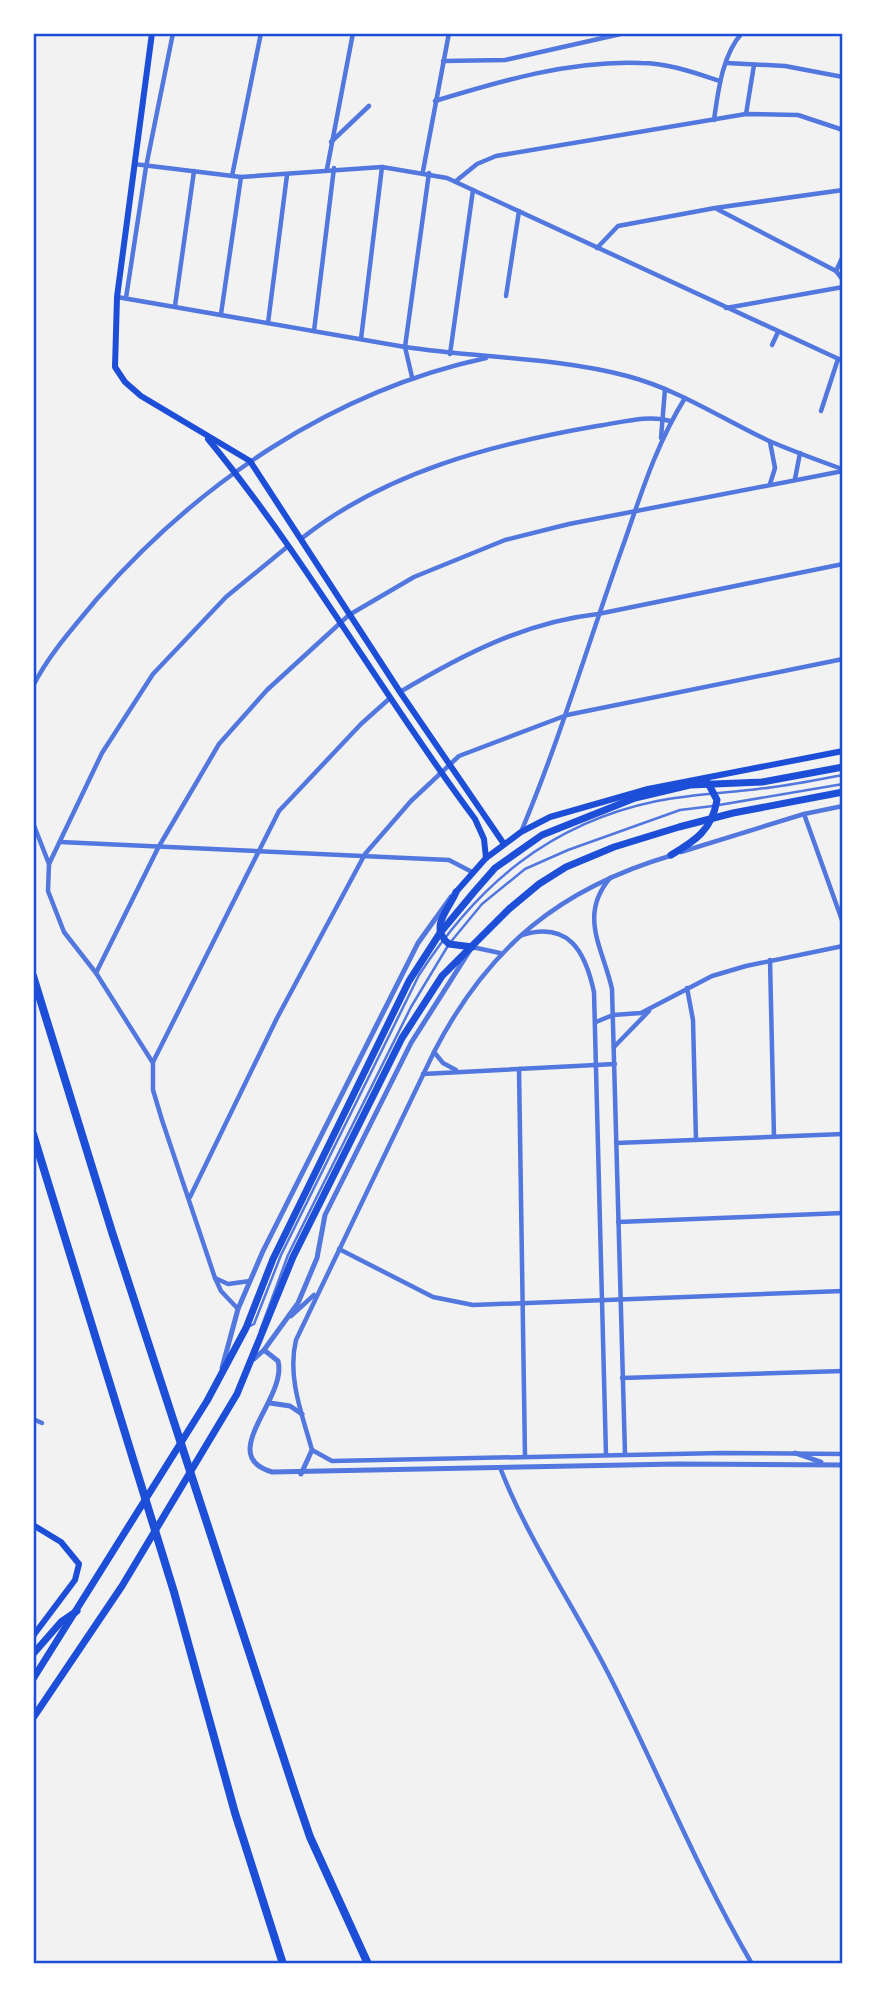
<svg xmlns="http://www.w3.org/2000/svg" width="876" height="1997" viewBox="0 0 876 1997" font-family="Montserrat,sans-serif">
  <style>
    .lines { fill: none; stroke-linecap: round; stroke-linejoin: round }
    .service { stroke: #5277de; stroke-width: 2.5 }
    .minor { stroke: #5277de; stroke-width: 4.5 }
    .tertiary { stroke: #5277de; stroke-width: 5 }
    .secondary { stroke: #1d4ed8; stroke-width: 6 }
    .primary { stroke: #1d4ed8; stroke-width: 7 }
    .motorway { stroke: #1d4ed8; stroke-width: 8 }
    .neatline { fill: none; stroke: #1d4ed8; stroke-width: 2.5 }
  </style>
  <rect width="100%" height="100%" fill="#f2f2f2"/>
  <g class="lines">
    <g class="service">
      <polyline points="719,805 843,784"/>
      <path d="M250,1326L254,1324L281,1255L419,975C477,885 550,823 657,801C691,794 725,793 758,789C787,786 815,780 843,775"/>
      <polyline points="260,1331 288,1255 411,1007 449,944 482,904 525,869 568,850 680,810 713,806"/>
    </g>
    <g class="minor">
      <polyline points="443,61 505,60 625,33"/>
      <polyline points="727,63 785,66 843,77"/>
      <path d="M435,101C501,81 571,60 641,63C668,63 695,73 720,81"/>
      <polyline points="746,114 754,65"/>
      <path d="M714,120C718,92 722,55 742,33"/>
      <polyline points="331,142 369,106"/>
      <polyline points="134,164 241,177 382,167 447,178 843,361"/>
      <polyline points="327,169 353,33"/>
      <polyline points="423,171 449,33"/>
      <polyline points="232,176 261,33"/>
      <polyline points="456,181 477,164 496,156 746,114 798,115 843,130"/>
      <polyline points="717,209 836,271 843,280"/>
      <polyline points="597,248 618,226 715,208 843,190"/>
      <polyline points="836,271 843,256"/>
      <polyline points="506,296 519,211"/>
      <path d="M117,297L405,347C478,358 554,357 627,376C677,389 721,418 767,440C792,451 817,460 842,469"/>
      <polyline points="126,298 146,167 173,33"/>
      <polyline points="175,306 194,171"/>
      <polyline points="726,308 843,287"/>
      <polyline points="221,314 241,177"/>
      <polyline points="268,323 287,175"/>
      <polyline points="314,331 334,168"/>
      <polyline points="361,339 382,167"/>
      <polyline points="772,345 778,332"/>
      <polyline points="450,354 473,190"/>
      <polyline points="412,377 405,347 429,173"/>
      <polyline points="821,411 838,359"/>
      <polyline points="661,438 665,389"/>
      <polyline points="795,479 800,453"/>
      <polyline points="770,484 775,468 770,442"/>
      <path d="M301,539C385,472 493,444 597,426C620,423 648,414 670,421"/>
      <path d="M33,686C49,654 74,627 96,600C198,483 333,391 486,358"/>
      <path d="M400,692C462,655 525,622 598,614L843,564"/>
      <polyline points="804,814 843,923"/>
      <polyline points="33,823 49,864 48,891 64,932 96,973 153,1063 153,1090 162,1120 215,1278 221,1291 238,1309"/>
      <path d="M521,832C561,737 590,637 625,540C642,491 657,443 685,398"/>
      <polyline points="60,842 449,860 472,872"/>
      <polyline points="681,852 804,814 843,806"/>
      <path d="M673,855C560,888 488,947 434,1052L296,1340C287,1377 302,1414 312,1450L332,1461L722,1453L843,1454"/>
      <polyline points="49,864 102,753 153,674 226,597 287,547"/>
      <path d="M610,878C578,916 603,948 612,989L625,1454"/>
      <path d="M522,935C569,921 585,951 594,992L606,1455"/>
      <polyline points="472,947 500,953"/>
      <polyline points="770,960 774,1137"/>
      <polyline points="96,973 158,848 219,744 267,690 349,615 414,577 505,540 569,524 843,471"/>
      <polyline points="687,988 693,1020 696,1140"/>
      <polyline points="596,1022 613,1015 641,1013 712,976 746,966 843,946"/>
      <polyline points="614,1047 649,1011"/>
      <polyline points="434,1052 443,1063 456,1070"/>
      <polyline points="153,1062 279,811 361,724 389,699"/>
      <polyline points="519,1069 525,1457"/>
      <polyline points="423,1074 615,1064"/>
      <polyline points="616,1143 843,1134"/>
      <polyline points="190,1197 277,1018 365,854 411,801 459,756 567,715 843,659"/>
      <polyline points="618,1222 843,1213"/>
      <polyline points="339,1249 433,1297 473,1305 843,1291"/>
      <polyline points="215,1278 228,1284 250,1281"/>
      <polyline points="291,1316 314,1295"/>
      <polyline points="622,1378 843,1371"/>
      <polyline points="33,1419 42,1423"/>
      <path d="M501,1470C529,1541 573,1605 608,1673C657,1769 697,1870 752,1964"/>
    </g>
    <g class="tertiary">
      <path d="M264,1350L278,1361C288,1398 215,1456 272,1472L677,1464L843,1465"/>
      <polyline points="254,1359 264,1350 298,1303 317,1258 325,1215 411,1043 472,947"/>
      <polyline points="222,1368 238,1309 263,1251 418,943 451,897"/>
      <polyline points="270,1403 290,1406 302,1414"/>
      <polyline points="795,1453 821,1462"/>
      <polyline points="301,1474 312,1450"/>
    </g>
    <g class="secondary">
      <polyline points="152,33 117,297 115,367 125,382 141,396 250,461 400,692 504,844"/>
      <path d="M208,439C306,558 382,695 475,819L484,839L486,858"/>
      <polyline points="456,892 486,858 521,832 550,817 648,789 843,751"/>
      <polyline points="33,1525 61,1542 79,1564 75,1580 33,1636"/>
    </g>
    <g class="primary">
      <path d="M671,855C695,841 712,830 717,800L708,783"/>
      <path d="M456,892C449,910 428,927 449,944L472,947"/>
      <polyline points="33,1654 61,1622 77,1611"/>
      <polyline points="33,1679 207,1401 246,1328 273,1259 409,981 440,933 474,892 495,868 542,835 635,798 690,785 762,782 843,767"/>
      <polyline points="33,1718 122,1586 237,1394 293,1257 402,1038 442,976 509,909 539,884 566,867 614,847 679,827 733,813 843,792"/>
    </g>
    <g class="motorway">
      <polyline points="33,976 112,1232 295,1793 310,1837 368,1964"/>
      <polyline points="33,1134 174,1592 235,1813 283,1964"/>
    </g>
  </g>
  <rect width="876" height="1997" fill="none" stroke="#ffffff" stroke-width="70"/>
  <rect x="35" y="35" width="806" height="1927" class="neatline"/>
</svg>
